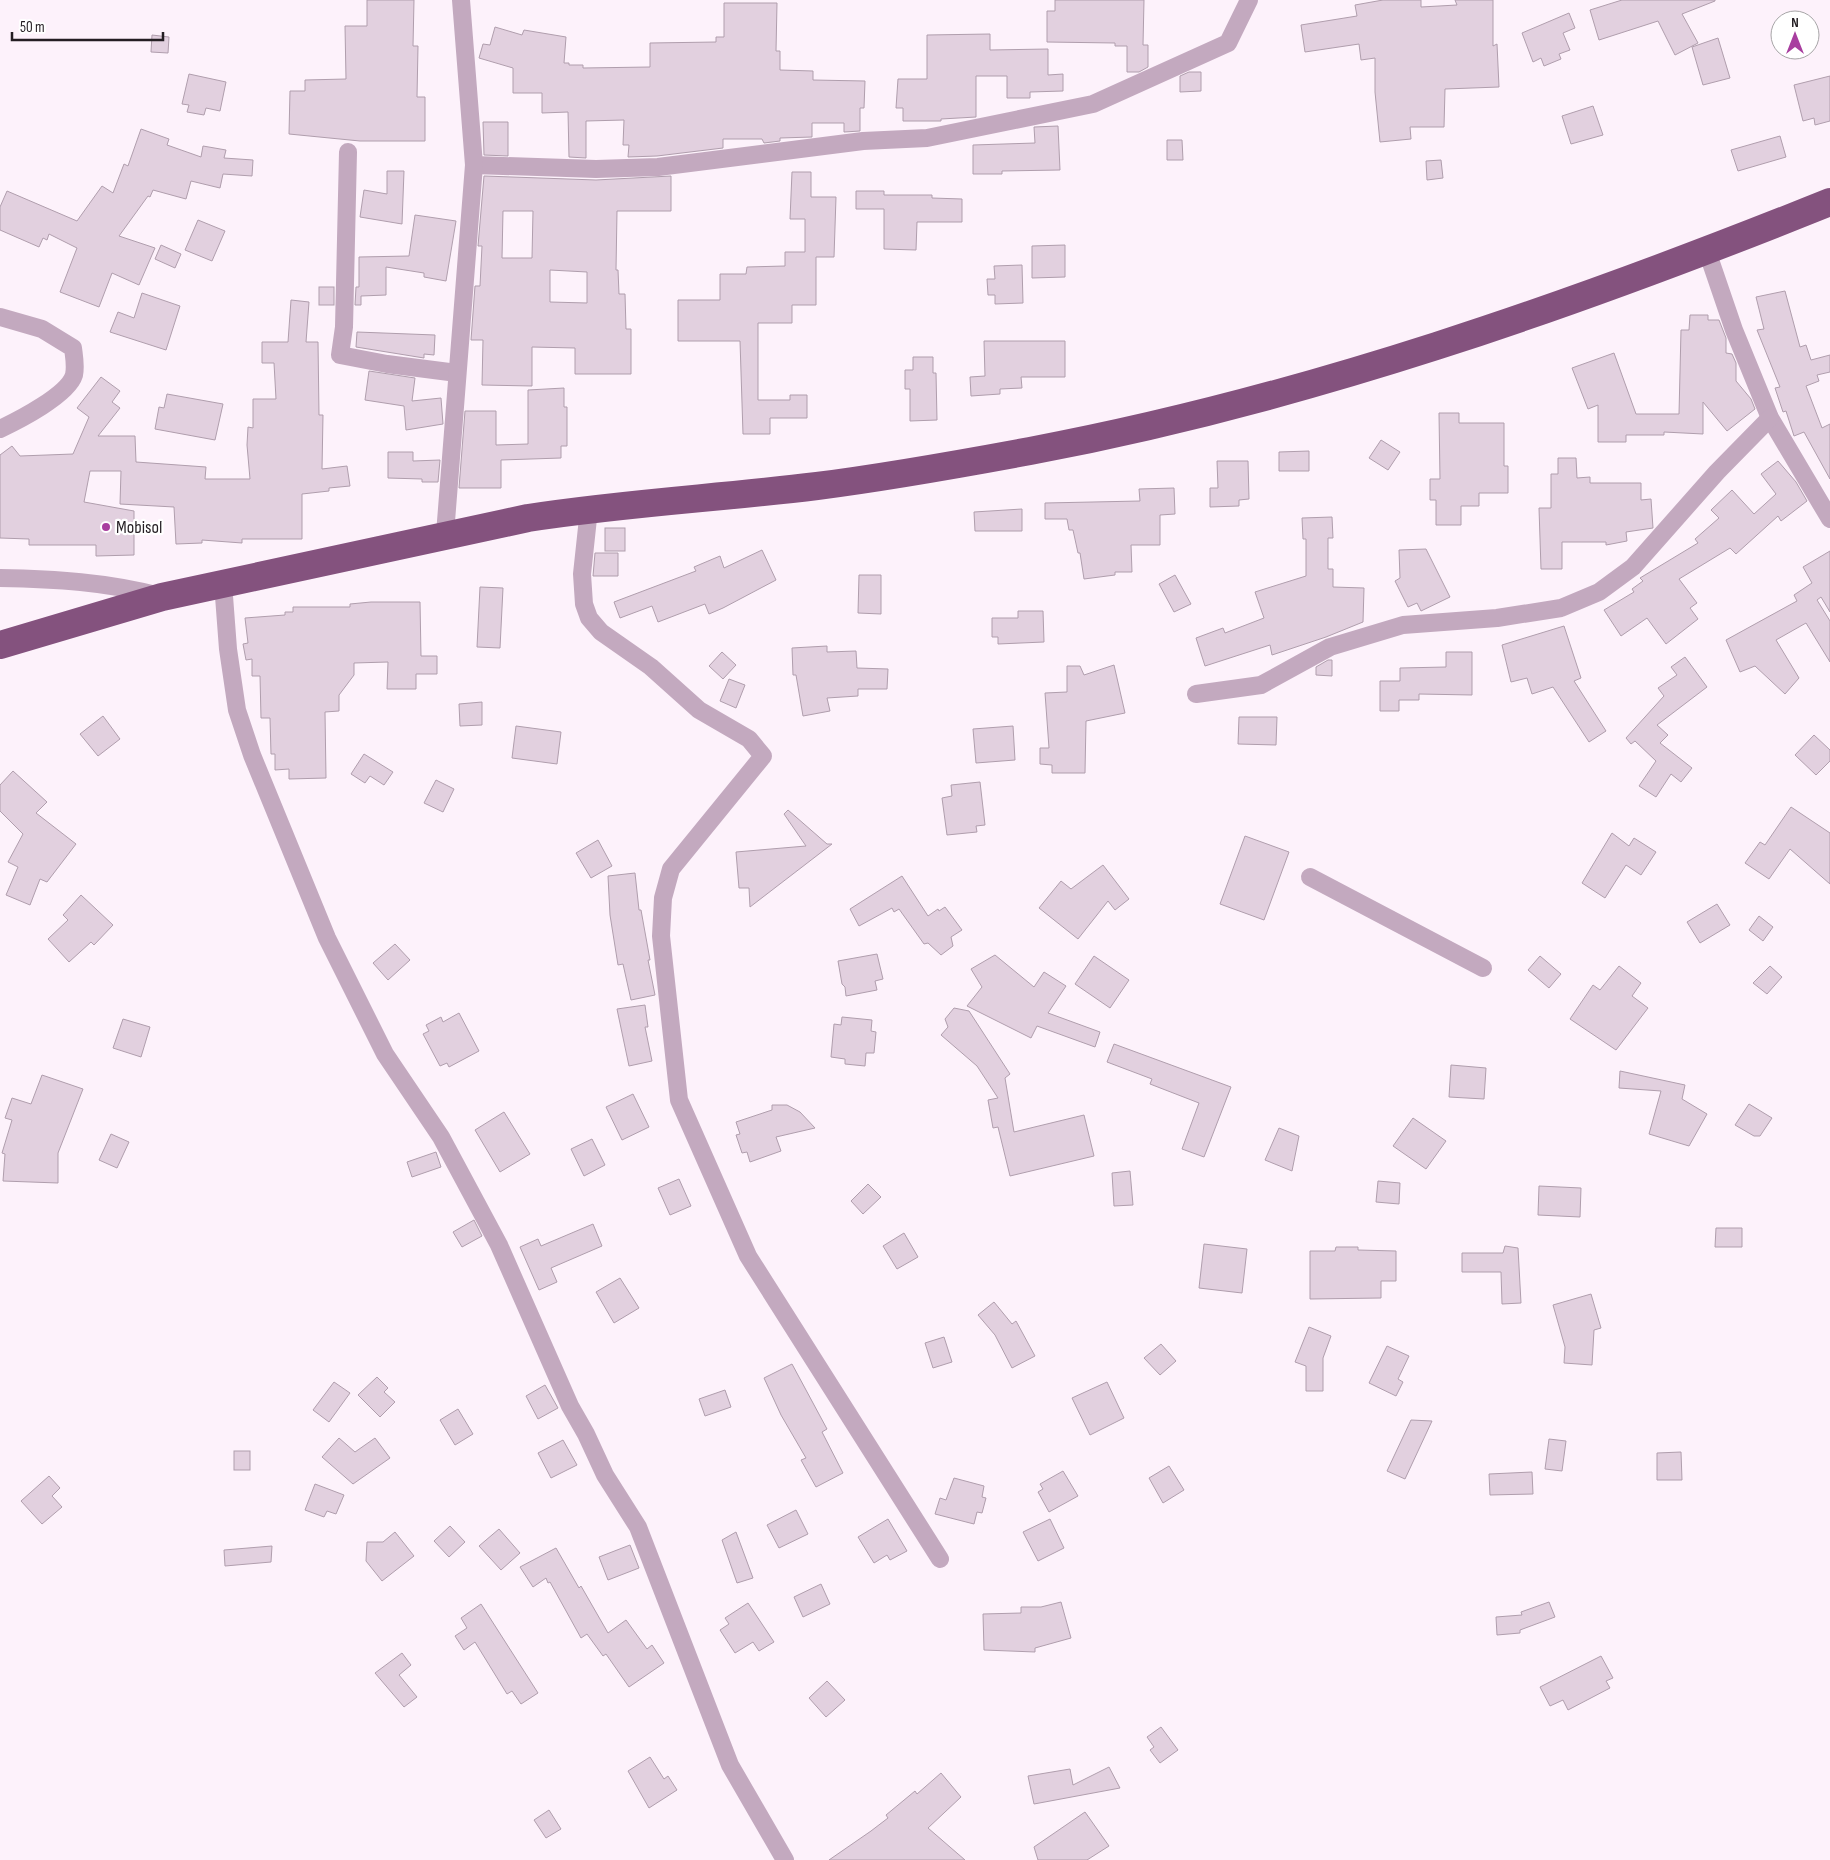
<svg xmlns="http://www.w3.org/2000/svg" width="1830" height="1860" viewBox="0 0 1830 1860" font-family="'Sofia Sans Condensed',sans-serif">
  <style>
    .building { fill: #e2d0df; stroke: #b09ead; fill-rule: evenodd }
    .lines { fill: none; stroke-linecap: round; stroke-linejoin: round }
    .street { stroke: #c3a9bf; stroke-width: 18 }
    .highway { stroke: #84527e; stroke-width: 28 }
    .poi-dot { fill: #a83e9f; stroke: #fff; stroke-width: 2 }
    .labels { text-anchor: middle; stroke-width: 4.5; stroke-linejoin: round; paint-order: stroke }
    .poi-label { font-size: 18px; fill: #241e23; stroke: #fff; text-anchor: start }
  </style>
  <rect width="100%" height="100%" fill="#fdf2fb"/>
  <g class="building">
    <polygon points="367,0 414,0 413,46 418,46 417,97 425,97 425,141 360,141 289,134 290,91 305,91 305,80 346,79 345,26 367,26"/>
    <polygon points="1055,0 1144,0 1143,45 1148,45 1148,67 1139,72 1127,72 1127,46 1115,46 1115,43 1047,42 1047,11 1055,11"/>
    <polygon points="1383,0 1421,0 1421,7 1457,5 1455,0 1493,0 1493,46 1497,44 1499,87 1445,89 1444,127 1410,127 1411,139 1380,142 1375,92 1375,58 1361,60 1359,44 1305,52 1301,25 1357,16 1355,5"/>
    <polygon points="1622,0 1715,0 1715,1 1682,14 1698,43 1675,55 1658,21 1599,40 1590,10"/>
    <polygon points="724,3 777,3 776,51 780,51 780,70 813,71 813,80 865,81 864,108 860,108 860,131 844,132 844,123 812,123 812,137 780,138 780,141 764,143 762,139 723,139 723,148 657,156 628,157 629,145 623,145 624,120 586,121 586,158 569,157 568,112 542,113 542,93 513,93 513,68 479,58 483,44 490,45 495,27 522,35 524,30 566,37 564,63 569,63 569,65 583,65 583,68 650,67 650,43 716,42 716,37 724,37"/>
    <polygon points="1569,13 1575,28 1563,33 1570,50 1559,54 1561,59 1544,66 1541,58 1533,62 1522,33"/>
    <polygon points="990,34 990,50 1048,49 1048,75 1063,74 1063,91 1030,92 1030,98 1007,98 1007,76 976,76 976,117 941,119 941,121 903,121 903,108 896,108 898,79 927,79 927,35"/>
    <polygon points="152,35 169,37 168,53 151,52"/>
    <polygon points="1718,38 1730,78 1703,85 1692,47"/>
    <polygon points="1189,72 1201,72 1201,91 1180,92 1180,76"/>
    <polygon points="189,74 226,82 220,111 206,108 204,115 187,112 189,105 182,104"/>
    <polygon points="1830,76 1830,121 1815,125 1814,118 1803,121 1794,85"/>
    <polygon points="1593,106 1603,135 1571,144 1562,116"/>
    <polygon points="483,122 508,122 508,156 484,155"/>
    <polygon points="1058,126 1060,170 1002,171 1002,174 973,174 973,145 1035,143 1034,127"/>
    <polygon points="141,129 169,139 167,145 201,157 203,146 226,150 224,158 253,160 252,176 223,174 220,188 191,181 186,199 153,190 150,197 148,196 119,236 155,248 139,285 112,273 99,307 60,292 77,248 49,234 47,240 43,238 39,247 0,230 0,207 7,191 77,221 102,186 113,193 124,164 128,166"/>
    <polygon points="1780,136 1786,157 1738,171 1731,150"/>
    <polygon points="1167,140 1182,140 1183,160 1167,160"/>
    <polygon points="1441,160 1443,178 1427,180 1426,161"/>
    <polygon points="387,171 404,171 402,224 360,217 364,190 387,194"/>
    <polygon points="792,172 811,172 811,197 836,197 834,257 816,257 816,305 792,305 792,323 758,323 758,400 790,400 790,395 807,395 807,418 770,418 770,434 743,434 740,341 678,341 678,300 720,300 720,274 746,274 747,267 785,266 785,252 805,252 805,219 790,219"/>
    <path d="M484,176L596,180L671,176V211H617L616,270H618L619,294H625L626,329H631V374H575V348L532,347V386L482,385L483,340H471L475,286H480L482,246H478ZM503,211H533L532,258H502ZM550,270L587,272V303L550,302Z"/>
    <polygon points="856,191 884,191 884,195 932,195 932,198 962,199 962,222 917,222 916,250 884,249 884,209 856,209"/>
    <polygon points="415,215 456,221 446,281 424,277 424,273 386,267 386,295 361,296 361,305 355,305 356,287 359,287 359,257 409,256"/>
    <polygon points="198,220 225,231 212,261 185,250"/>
    <polygon points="161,245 181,254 175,268 155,259"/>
    <polygon points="1065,245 1065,277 1032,278 1032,246"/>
    <polygon points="1022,265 1023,303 995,304 995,295 988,295 987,279 995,279 994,266"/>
    <rect x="319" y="287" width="15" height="18"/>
    <polygon points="1785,291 1800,347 1806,345 1811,360 1830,355 1830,372 1817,375 1819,381 1806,386 1822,428 1830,424 1830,479 1804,432 1794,436 1786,411 1783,412 1775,388 1780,387 1757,330 1764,329 1756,297"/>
    <polygon points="142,293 180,306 166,350 110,332 118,312 134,318"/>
    <polygon points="291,300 309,302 306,342 318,342 319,415 323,415 322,469 347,466 350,486 329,488 329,491 302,494 302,539 242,539 242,543 202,540 202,543 176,544 174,507 120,504 121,471 90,471 84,502 134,511 134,555 96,556 96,545 29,545 29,539 0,538 0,455 12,446 20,456 73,454 89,417 77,408 101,377 120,391 112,402 120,408 98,436 135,436 136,462 206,467 205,479 250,479 247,445 248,427 253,428 253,399 276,399 274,363 262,363 262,342 288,342"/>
    <polygon points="1690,315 1708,315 1708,320 1719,320 1726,338 1726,353 1732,354 1736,363 1736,381 1751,399 1755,409 1727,431 1703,402 1703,434 1664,432 1664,435 1626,435 1626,442 1598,442 1598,405 1588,409 1572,368 1614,353 1636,414 1679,414 1681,330 1689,330"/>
    <polygon points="357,332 435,335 434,355 424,354 424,358 356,347"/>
    <polygon points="984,341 1065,341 1065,377 1021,377 1022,388 1000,389 1000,394 971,396 970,377 985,376"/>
    <polygon points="913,357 933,357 933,373 936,373 937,420 910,421 910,389 905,389 905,370 913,370"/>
    <polygon points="369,371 415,378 412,401 441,398 443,424 406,430 404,406 365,400"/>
    <polygon points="564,388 564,407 567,407 567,446 561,446 561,458 501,460 501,488 459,488 465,411 496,411 496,445 528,444 528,390"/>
    <polygon points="167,394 223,404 215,440 155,429 159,407 164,408"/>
    <polygon points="1439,413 1459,413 1459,423 1504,423 1504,466 1508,466 1508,493 1479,493 1479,506 1461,506 1461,525 1436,525 1436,500 1430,500 1430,479 1440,479"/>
    <polygon points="1381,440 1400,452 1388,470 1369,458"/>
    <polygon points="1309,451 1309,471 1279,471 1279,452"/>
    <polygon points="388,452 413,452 413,461 440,460 438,482 422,482 422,479 388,478"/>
    <polygon points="1558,458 1576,458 1577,478 1590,477 1590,483 1641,483 1641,500 1651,499 1653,528 1626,532 1627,541 1606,545 1606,542 1562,542 1562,569 1541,569 1539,508 1551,508 1551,474 1558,474"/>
    <polygon points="1217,461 1248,461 1249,499 1239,500 1239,506 1210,507 1210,488 1218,488"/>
    <polygon points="1778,461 1796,482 1807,501 1781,521 1778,516 1736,554 1730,548 1679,579 1697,603 1690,608 1698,619 1666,644 1647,618 1621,636 1604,610 1634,592 1632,589 1643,581 1640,578 1698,543 1695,539 1719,518 1711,510 1732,490 1754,514 1776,494 1761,474"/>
    <polygon points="1174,488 1175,514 1160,515 1160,545 1131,545 1132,572 1115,572 1115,575 1084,579 1080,553 1078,553 1073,530 1069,530 1067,519 1045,519 1045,503 1140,501 1139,489"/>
    <polygon points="1022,509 1022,531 975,531 974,512"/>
    <polygon points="1332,517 1333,538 1328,538 1328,569 1333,569 1333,587 1364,588 1363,622 1326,637 1272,655 1270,645 1205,666 1196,638 1223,628 1225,633 1264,618 1255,592 1306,576 1306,539 1303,539 1302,518"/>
    <rect x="605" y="528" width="20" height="23"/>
    <polygon points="1426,549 1450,597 1421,611 1417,603 1408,607 1395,581 1400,578 1399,550"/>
    <polygon points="762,550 776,580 723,608 709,614 705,604 658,622 652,606 620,618 614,602 696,571 694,567 720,556 724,568"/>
    <polygon points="1830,551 1830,612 1821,597 1817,600 1830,621 1830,662 1806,623 1776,640 1799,678 1785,694 1755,666 1740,672 1726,640 1797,601 1794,595 1812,583 1803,567"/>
    <polygon points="595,553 618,553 618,576 593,576"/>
    <polygon points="859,575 881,575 881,614 858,613"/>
    <polygon points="1175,575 1191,604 1174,612 1159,584"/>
    <polygon points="480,587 503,588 500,648 477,647"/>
    <polygon points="371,602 420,602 421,656 437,656 437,674 416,674 416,689 387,689 388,662 354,663 354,675 339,695 339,711 325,712 326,778 289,779 289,769 275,770 275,754 271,754 270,718 261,718 260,676 252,676 252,659 246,660 243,644 248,643 245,618 285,615 285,612 293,612 293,607 350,607 350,604"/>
    <polygon points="1018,611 1043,611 1044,642 998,644 998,637 992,637 992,618 1018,618"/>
    <polygon points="1564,626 1581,678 1574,681 1606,731 1589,742 1553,687 1532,694 1527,678 1511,682 1502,645"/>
    <polygon points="827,646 827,652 856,651 857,668 888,669 887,689 858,689 858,696 827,698 830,711 803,716 796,675 793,675 792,648"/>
    <polygon points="722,652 736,665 723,679 709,666"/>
    <polygon points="1446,652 1472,652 1472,695 1419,694 1419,700 1399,700 1399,711 1380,711 1380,681 1400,681 1400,668 1446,667"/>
    <polygon points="1685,657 1707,687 1657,725 1668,735 1660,743 1692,768 1681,782 1671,774 1656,797 1639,786 1656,761 1635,741 1631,744 1626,738 1664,696 1658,688 1677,675 1671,667"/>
    <polygon points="1328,660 1332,660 1332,676 1316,675 1316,667"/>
    <polygon points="1114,665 1125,713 1086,721 1085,773 1052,773 1052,765 1040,764 1040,748 1049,748 1045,693 1067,692 1067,666 1080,666 1084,675"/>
    <polygon points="729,679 745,685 736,708 720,701"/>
    <polygon points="482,702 482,725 460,726 459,704"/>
    <polygon points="103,716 120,739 98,756 80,734"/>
    <polygon points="1239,717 1277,717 1276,745 1238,744"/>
    <polygon points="516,726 561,732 557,764 512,758"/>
    <polygon points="1013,726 1015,760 976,763 973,729"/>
    <polygon points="1814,735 1830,750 1830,761 1816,775 1795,755"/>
    <polygon points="364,754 393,772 384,785 370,776 365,783 351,774"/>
    <polygon points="13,771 47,802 36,813 76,844 47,882 40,879 30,905 6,895 18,867 8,862 23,834 0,811 0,785"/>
    <polygon points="436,780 454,789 443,812 424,803"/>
    <polygon points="980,782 985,825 976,826 977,832 947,835 942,798 952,796 951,785"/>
    <polygon points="1791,807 1830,833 1830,884 1790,849 1769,879 1745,863 1760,842 1765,845"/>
    <polygon points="788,810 827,844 832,844 750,907 749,888 739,888 736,852 806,846 784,814"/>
    <polygon points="1612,833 1629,846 1634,838 1656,852 1641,875 1626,865 1605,898 1582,883"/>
    <polygon points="1245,836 1289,852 1264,920 1220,904"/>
    <polygon points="598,840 612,866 591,878 576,853"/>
    <polygon points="1103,865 1129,899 1115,910 1108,901 1078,939 1039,908 1061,881 1071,889"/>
    <polygon points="635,873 639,910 641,910 650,960 648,960 655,995 631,1000 623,964 618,965 610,915 608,876"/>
    <polygon points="902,876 928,916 938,909 939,911 945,907 962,930 951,937 953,946 941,955 928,943 924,944 899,909 894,912 892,908 859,926 850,909"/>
    <polygon points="81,895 113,925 94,945 91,942 69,962 48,939 68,920 63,915"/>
    <polygon points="1717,904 1730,925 1700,943 1687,922"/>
    <polygon points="1759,916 1773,927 1763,941 1749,930"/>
    <polygon points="395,944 410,960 388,980 373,963"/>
    <polygon points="877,954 883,979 875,981 877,990 846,996 845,987 842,984 838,961"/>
    <polygon points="995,955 1034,987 1044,972 1066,986 1048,1013 1100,1032 1095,1047 1037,1026 1031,1038 967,1006 982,987 971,969"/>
    <polygon points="1094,956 1129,980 1110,1008 1075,984"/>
    <polygon points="1540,956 1561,974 1549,988 1528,970"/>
    <polygon points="1619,966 1641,983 1632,996 1648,1008 1616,1050 1570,1019 1593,985 1600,990"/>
    <polygon points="1770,966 1782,977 1767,994 1753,983"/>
    <polygon points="645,1005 648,1027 645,1027 652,1061 629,1066 617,1009"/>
    <polygon points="954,1008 969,1011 1010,1074 1005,1078 1014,1132 1084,1115 1094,1156 1010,1176 998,1127 993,1128 988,1100 998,1098 977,1066 941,1035 948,1027 945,1019"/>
    <polygon points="459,1013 479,1051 449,1067 447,1063 440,1066 423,1034 429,1031 426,1025 441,1017 443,1022"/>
    <polygon points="842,1017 872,1020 871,1031 876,1032 874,1053 866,1053 865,1066 845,1064 845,1059 831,1057 834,1024 841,1025"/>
    <polygon points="123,1019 150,1027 141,1057 113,1048"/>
    <polygon points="1114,1044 1231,1087 1204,1157 1182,1149 1199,1103 1150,1084 1152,1079 1107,1062"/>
    <polygon points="1451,1065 1486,1068 1484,1099 1449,1097"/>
    <polygon points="1620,1071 1685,1085 1682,1099 1707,1114 1689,1146 1649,1134 1661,1091 1619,1088"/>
    <polygon points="42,1075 83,1089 58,1153 58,1183 3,1181 5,1154 2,1153 12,1120 5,1118 12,1098 31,1104"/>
    <polygon points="633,1094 649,1127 622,1140 606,1107"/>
    <polygon points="1749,1104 1772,1118 1760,1136 1754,1136 1735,1125"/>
    <polygon points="772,1105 787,1105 800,1112 815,1128 776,1137 781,1151 750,1162 747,1152 742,1153 736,1135 740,1134 736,1122 772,1110"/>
    <polygon points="504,1112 530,1154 500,1172 475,1130"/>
    <polygon points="1413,1118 1446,1141 1426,1169 1393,1146"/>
    <polygon points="1279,1128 1299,1136 1292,1171 1265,1160"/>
    <polygon points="111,1134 129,1142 117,1168 99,1160"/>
    <polygon points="592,1139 605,1165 584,1176 571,1149"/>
    <polygon points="436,1152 441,1167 412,1177 407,1162"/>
    <polygon points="1130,1171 1133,1205 1114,1206 1112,1173"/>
    <polygon points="679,1179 691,1206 670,1215 658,1188"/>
    <polygon points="1378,1181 1400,1183 1399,1204 1376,1202"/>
    <polygon points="868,1184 881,1197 863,1214 851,1201"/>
    <polygon points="1539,1186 1581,1188 1580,1217 1538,1215"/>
    <polygon points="474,1220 482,1236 462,1247 453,1232"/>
    <polygon points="593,1224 602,1246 551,1268 557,1282 539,1290 520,1247 538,1239 541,1246"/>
    <polygon points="1716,1228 1742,1228 1742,1247 1715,1247"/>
    <polygon points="904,1233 918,1257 897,1269 883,1246"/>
    <polygon points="1204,1244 1247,1249 1242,1293 1199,1288"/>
    <polygon points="1505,1246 1518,1248 1521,1303 1502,1304 1501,1272 1462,1272 1462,1253 1503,1253"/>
    <polygon points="1336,1247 1358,1247 1358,1250 1396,1251 1396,1281 1381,1281 1381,1298 1310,1299 1310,1251 1335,1251"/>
    <polygon points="620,1278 639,1308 614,1323 596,1292"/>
    <polygon points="1591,1294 1601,1328 1594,1330 1592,1365 1564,1363 1565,1347 1553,1305"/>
    <polygon points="994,1302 1012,1324 1016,1321 1035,1356 1012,1368 995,1335 978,1315"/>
    <polygon points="1309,1327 1331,1336 1323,1358 1323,1391 1306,1391 1306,1366 1295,1362"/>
    <polygon points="944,1337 952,1362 933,1368 925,1343"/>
    <polygon points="1161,1344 1176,1361 1160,1375 1144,1358"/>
    <polygon points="1387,1346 1409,1356 1398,1379 1403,1382 1396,1396 1369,1383"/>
    <polygon points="792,1364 827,1429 822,1432 843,1473 816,1487 801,1460 806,1458 781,1415 764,1378"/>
    <polygon points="377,1377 388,1388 384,1392 395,1402 380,1417 358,1395"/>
    <polygon points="334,1382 350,1393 329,1422 313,1410"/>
    <polygon points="1107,1382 1124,1418 1090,1435 1072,1398"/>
    <polygon points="545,1385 558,1408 538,1419 526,1396"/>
    <polygon points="725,1390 731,1407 705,1416 699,1399"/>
    <polygon points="458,1409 473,1434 455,1445 440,1420"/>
    <polygon points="1411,1420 1432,1421 1405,1479 1387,1471"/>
    <polygon points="339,1438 355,1452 375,1438 390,1458 353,1484 322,1457"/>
    <polygon points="1549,1439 1566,1441 1562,1471 1545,1469"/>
    <polygon points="563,1440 577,1465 551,1478 538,1453"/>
    <rect x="234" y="1451" width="16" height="19"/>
    <polygon points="1681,1452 1682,1480 1657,1480 1657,1453"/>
    <polygon points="1169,1466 1184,1490 1163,1503 1149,1478"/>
    <polygon points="1063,1471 1078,1496 1049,1512 1038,1492 1043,1489 1040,1484"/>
    <polygon points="1532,1472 1533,1494 1490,1495 1489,1474"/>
    <polygon points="49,1476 60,1488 52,1496 62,1507 42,1524 21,1501"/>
    <polygon points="954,1478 984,1486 982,1497 986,1498 982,1513 977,1512 974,1524 935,1514 940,1498 946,1500"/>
    <polygon points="315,1484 344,1495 336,1514 327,1511 324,1517 305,1510"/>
    <polygon points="796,1510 808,1534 779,1548 767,1525"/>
    <polygon points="888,1519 907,1551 890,1560 887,1555 874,1563 858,1537"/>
    <polygon points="1050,1519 1064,1548 1038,1561 1023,1532"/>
    <polygon points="450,1526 465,1542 449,1557 434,1541"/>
    <polygon points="499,1529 520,1553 501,1570 479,1546"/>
    <polygon points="395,1532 414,1556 382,1581 366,1561 367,1542 383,1542"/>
    <polygon points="736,1532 753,1578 737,1583 722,1540"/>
    <polygon points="630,1545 639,1568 608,1580 599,1557"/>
    <polygon points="272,1546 271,1562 225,1566 224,1550"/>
    <polygon points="556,1548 579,1588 581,1586 608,1633 626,1620 647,1649 652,1645 664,1663 629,1687 606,1654 603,1656 587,1634 581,1638 550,1582 548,1583 546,1578 533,1587 520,1567"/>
    <polygon points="821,1584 830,1604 803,1617 794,1597"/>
    <polygon points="1061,1602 1071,1638 1035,1648 1035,1652 984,1650 983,1614 1021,1613 1021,1607 1041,1607"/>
    <polygon points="1549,1602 1555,1617 1520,1630 1520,1633 1497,1635 1496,1617 1522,1615 1521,1612"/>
    <polygon points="748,1603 774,1642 759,1651 753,1642 735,1653 720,1630 729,1624 725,1618"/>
    <polygon points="481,1604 538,1693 521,1704 512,1691 507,1694 475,1642 464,1650 455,1636 467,1628 461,1618"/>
    <polygon points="402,1653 411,1665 399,1675 417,1697 404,1707 375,1673"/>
    <polygon points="1601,1656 1613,1678 1606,1681 1610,1688 1568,1710 1563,1700 1550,1706 1540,1687"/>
    <polygon points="827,1681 845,1700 826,1717 809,1698"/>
    <polygon points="1161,1727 1178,1750 1160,1763 1150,1750 1154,1747 1147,1737"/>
    <polygon points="650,1757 664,1779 668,1776 677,1790 649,1808 628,1771"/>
    <polygon points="1109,1767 1120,1788 1034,1804 1028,1776 1070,1769 1073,1785"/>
    <polygon points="941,1773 961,1797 928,1828 965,1860 829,1860 871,1831 888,1818 886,1815 915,1791 917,1794"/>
    <polygon points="549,1810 561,1829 546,1838 534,1820"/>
    <polygon points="1085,1812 1109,1846 1087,1860 1038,1860 1034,1847"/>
  </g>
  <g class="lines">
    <g class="street">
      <polyline points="348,152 344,327 340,355 387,364 457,373"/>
      <polyline points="474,165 596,169 658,167 863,141 927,138 1093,104 1228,43 1249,0"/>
      <polyline points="1707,251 1734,330 1770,418 1830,519"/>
      <path d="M0,317L42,329L73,348C74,356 76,366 74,375C68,395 19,420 0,429"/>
      <polyline points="589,509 582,574 584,604 589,618 601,632 651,667 699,710 749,739 763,756 671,869 663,898 661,936 679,1100 748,1256 940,1559"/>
      <polyline points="445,534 474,165 461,0"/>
      <path d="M0,578C55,579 107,582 160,596"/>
      <polyline points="223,583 228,649 237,710 252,755 327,938 385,1054 441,1137 499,1245 570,1406 586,1434 605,1475 638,1527 730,1765 785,1860"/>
      <polyline points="1196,694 1261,685 1330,647 1403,625 1497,618 1561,608 1599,592 1633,567 1717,472 1770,418"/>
      <polyline points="1310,877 1483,968"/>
    </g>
    <path class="highway" d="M0,645L162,597L528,518C624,503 720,498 817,486C888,477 960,464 1030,451C1306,399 1571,306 1830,202"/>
  </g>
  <circle class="poi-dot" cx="106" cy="527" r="5"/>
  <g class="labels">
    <g class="poi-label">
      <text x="116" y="533">Mobisol</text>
    </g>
  </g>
  <g transform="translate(1795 35)"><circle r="24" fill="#ffffff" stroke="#a7a5a7"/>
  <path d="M0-4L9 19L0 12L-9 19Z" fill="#a83e9f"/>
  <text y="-8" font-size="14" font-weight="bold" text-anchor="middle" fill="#241e23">N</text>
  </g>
  <path d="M12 32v8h151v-8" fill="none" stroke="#241e23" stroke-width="2.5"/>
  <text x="20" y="32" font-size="15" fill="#241e23" stroke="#ffffff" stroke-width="4" paint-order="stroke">50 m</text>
</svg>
